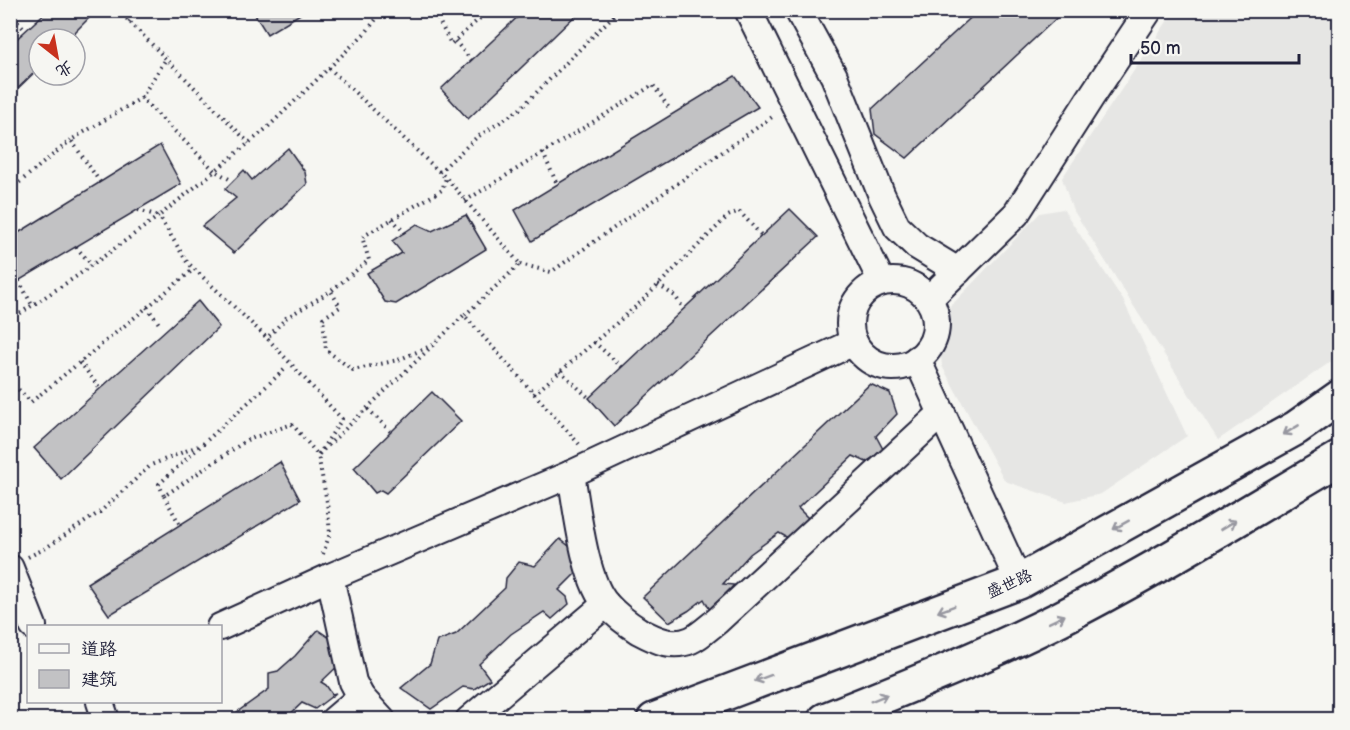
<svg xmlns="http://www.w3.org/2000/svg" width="1350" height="730" viewBox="0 0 1350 730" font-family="'Balsamiq Sans','LXGW WenKai TC',sans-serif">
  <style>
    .built { fill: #e6e6e4 }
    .building { fill: #c2c2c4; stroke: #22223b; stroke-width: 1.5 }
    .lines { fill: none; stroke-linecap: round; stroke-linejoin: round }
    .street-casing { stroke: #22223b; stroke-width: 30 }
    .primary-casing { stroke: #22223b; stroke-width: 38 }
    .path { stroke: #22223b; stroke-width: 4; stroke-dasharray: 1.5 4.5; stroke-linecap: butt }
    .street { stroke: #f6f6f2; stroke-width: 26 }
    .primary { stroke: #f6f6f2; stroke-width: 33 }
    .oneway { stroke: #9797a0 }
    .labels { text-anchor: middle; stroke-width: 4.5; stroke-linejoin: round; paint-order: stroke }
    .street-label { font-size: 16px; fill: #22223b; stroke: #f6f6f2 }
  </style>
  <rect width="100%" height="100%" fill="#f6f6f2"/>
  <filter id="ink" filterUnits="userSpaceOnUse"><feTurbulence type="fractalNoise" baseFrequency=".0167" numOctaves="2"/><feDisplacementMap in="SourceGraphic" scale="12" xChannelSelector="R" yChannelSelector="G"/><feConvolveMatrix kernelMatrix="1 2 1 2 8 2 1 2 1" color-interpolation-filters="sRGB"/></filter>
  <g filter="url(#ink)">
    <g class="built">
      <polygon points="1174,11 1339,11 1339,356 1218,440 1072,208 1062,178"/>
      <polygon points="1063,209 1123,300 1187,436 1101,494 1066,502 1005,481 942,366 940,347 945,312 1040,213"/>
    </g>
    <g class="building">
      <polygon points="48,10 97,10 68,39 39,39 39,68 10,96 10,45"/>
      <polygon points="252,10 307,10 267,34"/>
      <polygon points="525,10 581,10 468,119 441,89"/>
      <polygon points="979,10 1065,10 907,158 875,134 872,109"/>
      <polygon points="735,76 758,107 532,241 515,210"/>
      <polygon points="160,145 181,184 10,286 10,238"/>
      <polygon points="288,148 305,172 307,184 234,253 202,226 236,198 225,189 244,170 252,180"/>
      <polygon points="790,209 818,237 614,426 589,398"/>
      <polygon points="466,215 486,249 396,304 385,302 367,273 402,253 392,241 417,224 432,231"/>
      <polygon points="198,301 219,327 61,479 34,448"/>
      <polygon points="870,384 890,393 897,414 876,436 884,451 866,462 853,456 798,508 811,521 788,538 779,533 750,554 723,584 734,585 710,610 704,599 688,611 669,622 643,597"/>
      <polygon points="432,392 461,421 386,493 381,490 375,493 354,468"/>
      <polygon points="280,462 300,500 109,615 87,583"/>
      <polygon points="560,539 574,550 578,571 559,590 567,597 569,604 552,619 544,612 511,634 479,664 490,679 474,689 463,687 431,709 401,688 430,664 437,641 456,634 505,588 506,578 519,562 535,566"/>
      <polygon points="318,630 340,645 342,662 321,682 326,685 332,694 336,693 315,709 302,703 284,720 226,720 269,689 269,673 278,671 295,656"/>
    </g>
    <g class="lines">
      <g class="street-casing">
        <g id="street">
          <polyline points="748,10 882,282"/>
          <polyline points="798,10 834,76 882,196 897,227 917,246 958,271"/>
          <circle cx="893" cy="324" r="43"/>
          <polyline points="929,299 1016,214 1091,97 1149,10"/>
          <polyline points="917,359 1019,582"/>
          <path d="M571,474C577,507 584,581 607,605C616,615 628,624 639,631C656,640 672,648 691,640C700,636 709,627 717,621L942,413"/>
          <polyline points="10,568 33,626"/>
          <polyline points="330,577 353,682 361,697 382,720"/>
          <polyline points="220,627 330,577 571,474 854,342"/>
          <polyline points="100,702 106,720"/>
          <polyline points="334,720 361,697"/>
          <polyline points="469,720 606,604"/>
        </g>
      </g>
      <g class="primary-casing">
        <g id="primary">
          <polyline points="654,720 1019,582 1296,428 1340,397"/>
          <path d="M825,720C904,688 983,657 1059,619C1155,570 1247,513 1340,458"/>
        </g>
      </g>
      <g class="path">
        <polyline points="118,10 249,143"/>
        <polyline points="430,10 435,13 451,44 489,10"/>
        <polyline points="10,13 23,28"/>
        <polyline points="129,22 139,10"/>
        <polyline points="455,41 472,61"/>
        <polyline points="329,68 446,178 442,190 362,237 369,260 331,291"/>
        <polyline points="141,98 166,59"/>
        <polyline points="543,153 557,184"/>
        <polyline points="439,172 476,138 520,109 619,10"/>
        <polyline points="447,179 520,264 465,315"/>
        <polyline points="100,182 71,140 141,98 215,171 267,128 367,31 383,10"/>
        <polyline points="10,190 71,140"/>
        <polyline points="465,201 653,85 669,108"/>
        <polyline points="138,210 159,216 215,171 233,181"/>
        <polyline points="392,219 405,233"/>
        <polyline points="76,247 92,265"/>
        <polyline points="520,264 551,272 775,115"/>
        <polyline points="19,281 32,305"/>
        <polyline points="658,285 675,296 684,309"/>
        <polyline points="147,307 160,325"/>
        <polyline points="10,320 77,276 159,216 187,262 267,338"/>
        <polyline points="594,342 622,367"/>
        <polyline points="80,362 100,389"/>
        <polyline points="284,370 159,484 164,496 247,440 292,424 318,455 430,348"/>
        <polyline points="560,371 589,398"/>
        <polyline points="10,381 31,402 194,269"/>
        <polyline points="534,394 640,303 728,216 739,211 762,236"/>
        <polyline points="368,409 391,432"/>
        <polyline points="164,496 180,525"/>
        <polyline points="323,554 330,533 327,502 318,455 342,419 267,338 286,318 331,291 340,307 323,318 326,350 353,370 398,360 433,345 464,315 579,444"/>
        <polyline points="28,557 44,549 100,512 151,465 198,446"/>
      </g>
      <use href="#street" class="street"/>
      <use href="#primary" class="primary"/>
    </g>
    <defs><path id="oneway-shaft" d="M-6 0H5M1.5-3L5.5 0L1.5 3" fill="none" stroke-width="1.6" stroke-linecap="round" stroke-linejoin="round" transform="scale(1.5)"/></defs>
    <g class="oneway">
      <use href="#oneway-shaft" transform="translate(1291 430) rotate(149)"/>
      <use href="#oneway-shaft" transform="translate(1121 525) rotate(151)"/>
      <use href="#oneway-shaft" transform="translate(1228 525) rotate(-31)"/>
      <use href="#oneway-shaft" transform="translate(946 609) rotate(159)"/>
      <use href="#oneway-shaft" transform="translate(1057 619) rotate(-26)"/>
      <use href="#oneway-shaft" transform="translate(763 678) rotate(159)"/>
      <use href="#oneway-shaft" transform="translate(879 698) rotate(-22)"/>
    </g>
  </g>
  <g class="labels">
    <g class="street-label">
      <text transform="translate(1009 583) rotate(-24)" y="6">盛世路</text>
    </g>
  </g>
  <rect width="1350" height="730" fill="none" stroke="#f6f6f2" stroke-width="36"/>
  <rect x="18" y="18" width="1314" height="694" fill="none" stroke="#22223b" stroke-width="2" filter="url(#ink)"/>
  <rect x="27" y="625" width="195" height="78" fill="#f6f6f2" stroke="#a1a1a9" stroke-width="1.5"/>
  <rect x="39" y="644" width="30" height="9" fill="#f6f6f2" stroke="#a1a1a9" stroke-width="1.5"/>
  <text x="81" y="655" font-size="18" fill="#22223b">道路</text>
  <rect x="39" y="670" width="30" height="18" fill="#c2c2c4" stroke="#a1a1a9" stroke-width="1.5"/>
  <text x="81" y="685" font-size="18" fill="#22223b">建筑</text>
  <g transform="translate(57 57) rotate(149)"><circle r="28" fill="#f6f6f2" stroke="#a1a1a9" stroke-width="1.5"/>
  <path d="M0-4.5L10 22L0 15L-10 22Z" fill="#c8321e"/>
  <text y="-9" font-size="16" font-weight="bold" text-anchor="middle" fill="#22223b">北</text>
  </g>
  <path d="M1131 54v9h168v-9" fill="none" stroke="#22223b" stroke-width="3"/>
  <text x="1140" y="54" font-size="18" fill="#22223b" stroke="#f6f6f2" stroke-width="4.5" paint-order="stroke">50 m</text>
</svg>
